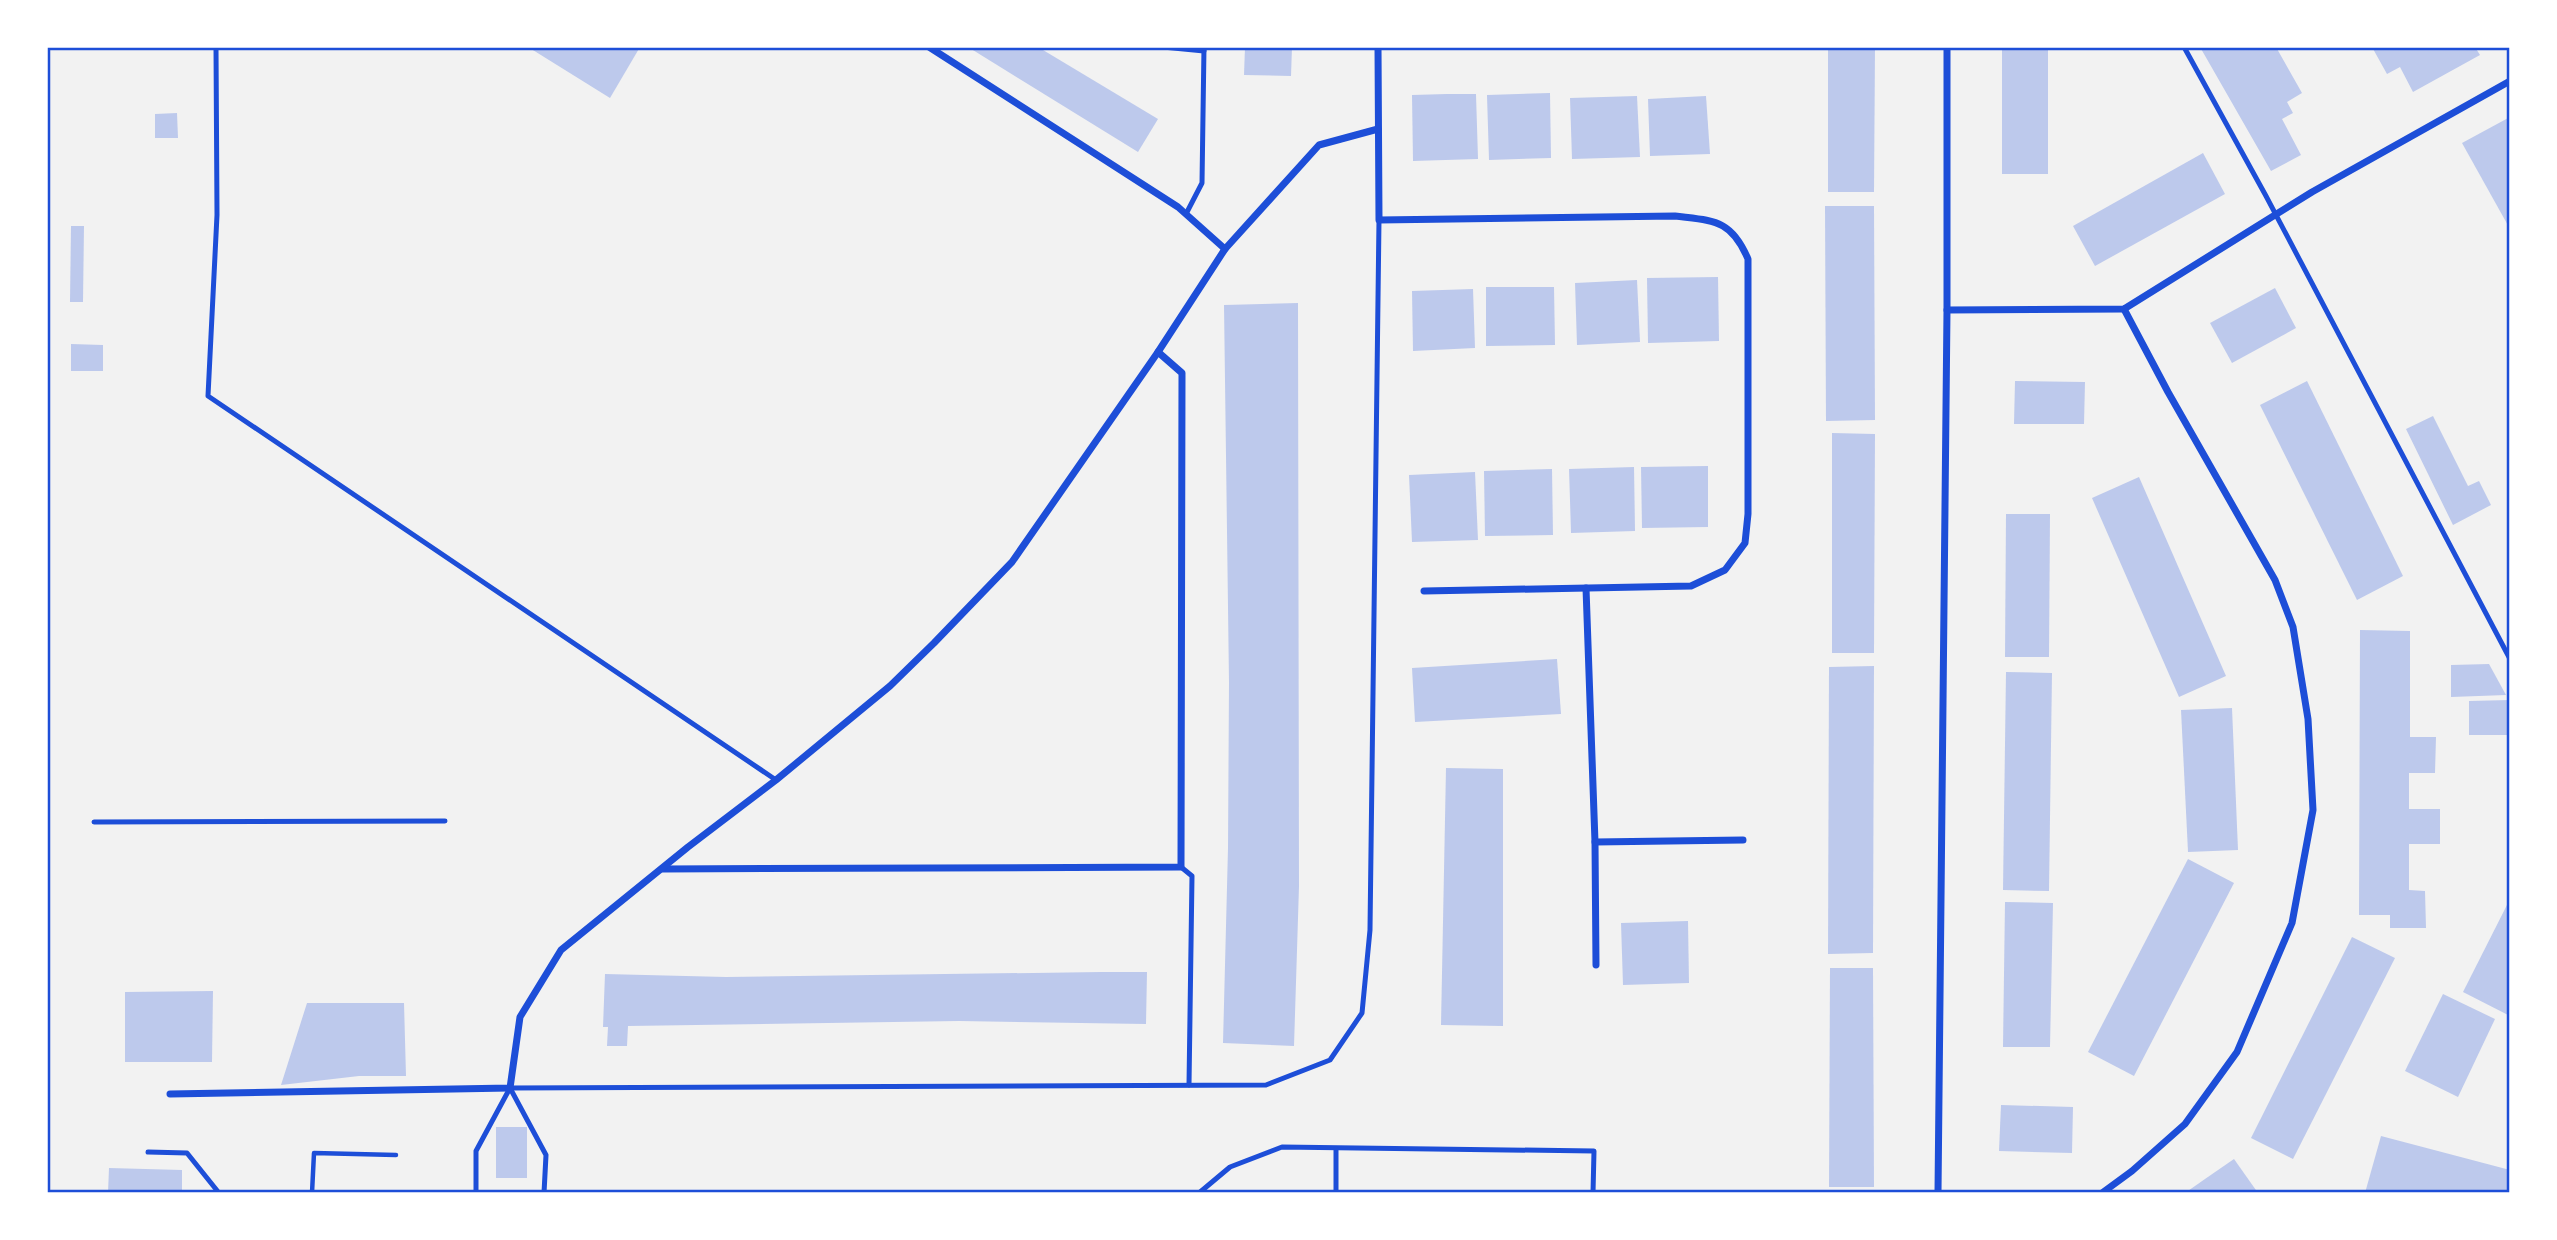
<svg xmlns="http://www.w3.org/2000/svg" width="2557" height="1240" viewBox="0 0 2557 1240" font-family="Poppins,sans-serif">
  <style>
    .building { fill: #bdc9ec }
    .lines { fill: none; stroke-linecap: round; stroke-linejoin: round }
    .path { stroke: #1d4ed8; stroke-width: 4.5 }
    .service { stroke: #1d4ed8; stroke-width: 5 }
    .minor { stroke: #1d4ed8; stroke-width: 7 }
    .neatline { fill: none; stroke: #1d4ed8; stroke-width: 2.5 }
  </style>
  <rect width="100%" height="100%" fill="#f2f2f2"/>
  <g class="building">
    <polygon points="528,47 640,47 610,98"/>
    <polygon points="968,47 1038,47 1158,119 1138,152"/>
    <polygon points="1245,47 1292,47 1291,76 1244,75"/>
    <polygon points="1828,47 1875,47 1874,192 1828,192"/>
    <rect x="2002" y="47" width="46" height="127"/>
    <polygon points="2200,47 2276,47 2302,93 2287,102 2293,113 2282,119 2301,155 2271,171"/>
    <polygon points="2372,47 2475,47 2480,55 2413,92 2400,67 2387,74"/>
    <polygon points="1550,93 1551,158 1489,160 1487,95"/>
    <polygon points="1447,94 1476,94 1478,159 1413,161 1412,95"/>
    <polygon points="1637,96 1640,157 1572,159 1570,98"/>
    <polygon points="1706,96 1710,154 1650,156 1648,99"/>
    <polygon points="177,113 178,138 155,138 155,114"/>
    <polygon points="2510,117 2510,229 2462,143"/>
    <polygon points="2203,153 2225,194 2095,266 2073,226"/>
    <polygon points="1825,206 1874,206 1875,420 1826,421"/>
    <polygon points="71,226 84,226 83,302 70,302"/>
    <polygon points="1718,277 1719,341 1648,343 1647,278"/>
    <polygon points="1637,280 1640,342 1577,345 1575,283"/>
    <polygon points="1486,287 1554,287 1555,345 1486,346"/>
    <polygon points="2275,288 2296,328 2232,363 2210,323"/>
    <polygon points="1473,289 1475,348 1413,351 1412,291"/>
    <polygon points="1298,303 1299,886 1294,1046 1223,1043 1228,848 1229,682 1224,305"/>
    <polygon points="71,344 103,345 103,371 71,371"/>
    <polygon points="2015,381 2085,382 2084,424 2014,424"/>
    <polygon points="2307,381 2403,576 2357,600 2260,405"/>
    <polygon points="2433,416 2468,486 2479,481 2491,505 2453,525 2406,429"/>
    <polygon points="1832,433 1875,434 1874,653 1832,653"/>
    <polygon points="1708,466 1708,527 1642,528 1641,467"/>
    <polygon points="1634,467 1635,531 1571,533 1569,469"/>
    <polygon points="1552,469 1553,535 1485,536 1484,471"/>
    <polygon points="1475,472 1478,540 1412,542 1409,475"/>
    <polygon points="2139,477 2226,676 2179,697 2092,498"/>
    <polygon points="2006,514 2050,514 2049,657 2005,657"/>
    <polygon points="2360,630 2410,631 2410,737 2436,737 2435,773 2409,773 2409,809 2440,809 2440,844 2409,844 2409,890 2425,891 2426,928 2390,928 2390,915 2359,915"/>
    <polygon points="1557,659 1561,714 1415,722 1412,668"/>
    <polygon points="2489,664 2506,695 2451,697 2451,665"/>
    <polygon points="1874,666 1873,953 1828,954 1829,667"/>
    <polygon points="2006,672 2052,673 2049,891 2003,890"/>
    <polygon points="2510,700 2510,735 2469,735 2469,701"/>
    <polygon points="2232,708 2238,850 2188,852 2181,710"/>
    <polygon points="1446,768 1503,769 1503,1026 1441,1025"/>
    <polygon points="2188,859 2234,883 2134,1076 2088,1052"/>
    <polygon points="2510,899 2510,1016 2463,992"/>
    <polygon points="2005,902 2053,903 2050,1047 2003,1047"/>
    <polygon points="1688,921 1689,983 1623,985 1621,923"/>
    <polygon points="2352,937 2395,958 2293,1159 2251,1138"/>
    <polygon points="1830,968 1873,968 1874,1187 1829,1187"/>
    <polygon points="1101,972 1147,972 1146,1024 959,1021 628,1026 627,1046 607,1046 608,1027 603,1027 605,974 726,977"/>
    <polygon points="213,991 212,1062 125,1062 125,992"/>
    <polygon points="2443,994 2495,1019 2458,1097 2405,1071"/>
    <polygon points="307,1003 404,1003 406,1076 359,1076 281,1085"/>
    <polygon points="2001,1105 2073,1107 2072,1153 1999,1151"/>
    <rect x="496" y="1127" width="31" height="51"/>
    <polygon points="2381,1136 2510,1170 2510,1193 2365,1193"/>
    <polygon points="2234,1159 2258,1193 2185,1193 2205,1179"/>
    <polygon points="109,1168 182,1170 182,1193 108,1193"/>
  </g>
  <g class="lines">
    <polyline class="path" points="312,1193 314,1153 396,1155"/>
    <g class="service">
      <polyline points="216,47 217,215 208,396 776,780"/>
      <polyline points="1163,47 1204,51"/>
      <polyline points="2184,47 2266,196 2510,659"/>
      <polyline points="1186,214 1202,183 1204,47"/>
      <polyline points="94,822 445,821"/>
      <polyline points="1181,867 1192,876 1189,1085"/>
      <polyline points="510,1088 1266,1085 1330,1060 1362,1013 1370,930 1379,220"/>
      <polyline points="510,1088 546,1155 544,1193"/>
      <polyline points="148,1152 187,1153 219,1193"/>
      <polyline points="476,1193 476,1151 510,1088"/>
      <polyline points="1199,1193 1230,1167 1282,1147 1594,1151 1593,1193"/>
      <polyline points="1336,1193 1336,1149"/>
    </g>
    <g class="minor">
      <polyline points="929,47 1178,207 1225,249"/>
      <path d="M1378,47L1379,220L1675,216C1714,221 1731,219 1748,259V514L1745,543L1725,570L1691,586L1424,591"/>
      <polyline points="1947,47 1947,310"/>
      <polyline points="1586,588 1595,842 1596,965"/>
      <polyline points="1595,842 1743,840"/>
      <polyline points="663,869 1181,867 1182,373 1158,352"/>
      <polyline points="170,1094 510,1088 520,1017 561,950 688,847 776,780 890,686 934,643 1012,562 1158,352 1225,249 1319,145 1378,129"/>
      <polyline points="1938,1193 1947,310 2124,309 2312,192 2510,81"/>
      <polyline points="2102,1193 2132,1171 2185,1124 2237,1052 2292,923 2313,810 2308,719 2293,627 2275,580 2168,392 2124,309"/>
    </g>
  </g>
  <rect width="2557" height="1240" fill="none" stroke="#ffffff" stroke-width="98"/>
  <rect x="49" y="49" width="2459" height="1142" class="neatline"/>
</svg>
